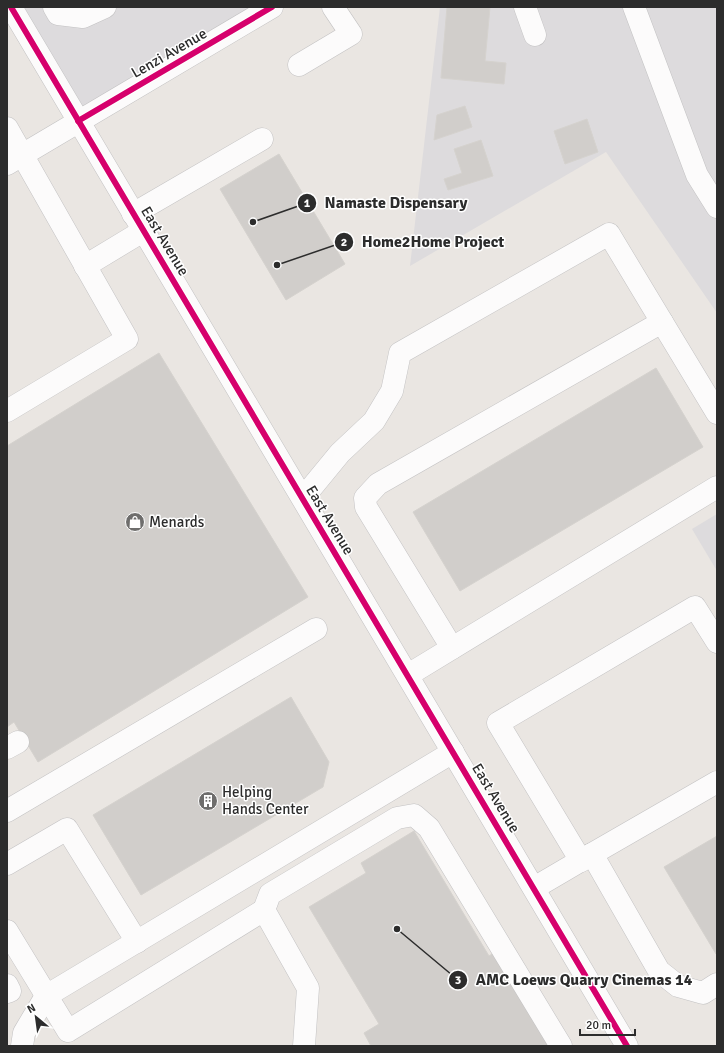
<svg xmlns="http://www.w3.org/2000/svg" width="724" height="1053" viewBox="0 0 724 1053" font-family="Signika,sans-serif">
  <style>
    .industrial { fill: #dddbdd }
    .building { fill: #d1cecb; stroke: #d5d2ce }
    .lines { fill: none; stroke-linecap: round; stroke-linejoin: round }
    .minor-casing { stroke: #c3c2c3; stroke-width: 23 }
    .minor { stroke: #fcfbfb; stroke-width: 22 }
    .cycleway-casing { stroke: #fff; stroke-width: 8 }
    .cycleway { stroke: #d6006c; stroke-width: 6 }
    .labels { text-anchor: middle; stroke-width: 3; stroke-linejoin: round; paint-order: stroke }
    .street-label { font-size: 15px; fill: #2c2c2c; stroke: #fff }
    .poi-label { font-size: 15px; fill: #2c2c2c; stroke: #fff; text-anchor: start }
    .leader { fill: none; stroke: #2c2c2c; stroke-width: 1.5 }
    .callout-dot { fill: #2c2c2c; stroke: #fff; stroke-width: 1.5 }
    .mark-label { font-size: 12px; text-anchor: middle; font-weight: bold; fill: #fff }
    .callout-label { font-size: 16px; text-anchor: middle; font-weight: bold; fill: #2c2c2c; stroke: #fff; stroke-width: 3; stroke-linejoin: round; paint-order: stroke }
  </style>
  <rect width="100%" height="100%" fill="#eae6e2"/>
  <g class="industrial">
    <polygon points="15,7 266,7 78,115"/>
    <polygon points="440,7 717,7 717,313 606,152 410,266"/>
    <polygon points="717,514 717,571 692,529"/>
  </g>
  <g class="building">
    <polygon points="447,7 490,7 485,61 506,63 504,84 441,78"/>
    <polygon points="465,106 472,127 434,140 437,115"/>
    <polygon points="587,119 598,152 565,164 554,131"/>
    <polygon points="481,140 493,176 448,190 444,179 462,173 454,149"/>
    <polygon points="279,154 345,264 286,300 220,189"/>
    <polygon points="159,353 308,597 38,762 14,722 7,727 7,446"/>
    <polygon points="656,368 703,447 460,591 413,512"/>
    <polygon points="291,697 329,762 323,787 141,895 93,815"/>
    <polygon points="414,831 489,956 498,950 555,1046 371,1046 364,1033 379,1024 309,907 366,873 361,863"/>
    <polygon points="717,836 717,953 716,954 664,867"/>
  </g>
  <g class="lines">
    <g class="minor-casing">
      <g id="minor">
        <polyline points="11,7 627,1046"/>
        <polyline points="54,7 58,14 83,17 105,7"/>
        <polyline points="525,7 535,35"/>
        <polyline points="634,7 697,175 717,207"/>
        <polyline points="299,65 351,34 333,7"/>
        <polyline points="7,128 127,339 7,411"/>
        <polyline points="7,164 272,7"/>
        <polyline points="133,214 262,139"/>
        <polyline points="85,266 143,231"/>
        <polyline points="303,498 340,453 374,421 392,391 400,353 609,234 662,322"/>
        <polyline points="452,648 366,507 365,498 378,484 662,322 717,413"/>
        <polyline points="408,675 717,487"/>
        <polyline points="7,748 18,742"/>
        <polyline points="7,811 316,629"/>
        <polyline points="592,854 717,782"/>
        <polyline points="581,861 498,723 695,607 717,642"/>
        <polyline points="7,864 67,829 137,942"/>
        <polyline points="534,888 592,854 659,971 678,986 703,993 717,984"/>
        <polyline points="264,910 270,894 397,818 414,815 429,828 561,1046"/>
        <polyline points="7,931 68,1031 264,910 308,988 304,1046"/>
        <polyline points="7,985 10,991 7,992"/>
        <polyline points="22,1046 24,1033 46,996 453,752"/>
      </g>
    </g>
    <use href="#minor" class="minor"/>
    <g class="cycleway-casing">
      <g id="cycleway">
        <polyline points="11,7 627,1046"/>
        <polyline points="78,121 272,7"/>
      </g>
    </g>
    <use href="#cycleway" class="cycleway"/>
  </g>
  <defs>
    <g id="shop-disc" transform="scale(1)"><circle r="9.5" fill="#6e6d6c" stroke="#fff"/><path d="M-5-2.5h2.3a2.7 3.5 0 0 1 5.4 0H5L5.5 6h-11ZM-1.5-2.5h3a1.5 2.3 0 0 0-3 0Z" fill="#fff"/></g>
    <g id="building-disc" transform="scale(1)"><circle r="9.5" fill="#6e6d6c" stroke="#fff"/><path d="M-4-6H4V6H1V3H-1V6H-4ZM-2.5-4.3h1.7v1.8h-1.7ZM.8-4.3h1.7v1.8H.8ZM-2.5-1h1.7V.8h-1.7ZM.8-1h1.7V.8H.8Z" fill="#fff"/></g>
  </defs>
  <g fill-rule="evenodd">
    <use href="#shop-disc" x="135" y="522"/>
    <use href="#building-disc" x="208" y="801"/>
  </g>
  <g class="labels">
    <g class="street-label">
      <text transform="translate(169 53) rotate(-30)" y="5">Lenzi Avenue</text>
      <text transform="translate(165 241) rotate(59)" y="5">East Avenue</text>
      <text transform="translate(330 520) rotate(59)" y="5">East Avenue</text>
      <text transform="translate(496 798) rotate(59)" y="5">East Avenue</text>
    </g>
    <g class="poi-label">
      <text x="149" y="527">Menards</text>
      <text x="222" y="797">Helping<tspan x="222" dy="17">Hands Center</tspan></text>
    </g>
  </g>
  <path class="leader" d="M253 222L307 203M277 265L344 242M397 929L458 980"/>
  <g class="callout-dot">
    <circle cx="253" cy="222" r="4"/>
    <circle cx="277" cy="265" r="4"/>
    <circle cx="397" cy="929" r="4"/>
    <circle cx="307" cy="203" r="10"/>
    <circle cx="344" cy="242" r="10"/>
    <circle cx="458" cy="980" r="10"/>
  </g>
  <g class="mark-label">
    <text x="307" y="207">1</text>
    <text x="344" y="246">2</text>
    <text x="458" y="984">3</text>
  </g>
  <g class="callout-label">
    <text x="396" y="208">Namaste Dispensary</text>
    <text x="433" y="247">Home2Home Project</text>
    <text x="584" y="985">AMC Loews Quarry Cinemas 14</text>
  </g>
  <rect width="724" height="1053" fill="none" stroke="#2c2c2c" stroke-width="16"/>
  <g transform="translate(36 1017) rotate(331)" stroke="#ffffff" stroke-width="3" paint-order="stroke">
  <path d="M0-3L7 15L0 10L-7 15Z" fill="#2c2c2c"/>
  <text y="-6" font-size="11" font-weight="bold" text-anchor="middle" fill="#2c2c2c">N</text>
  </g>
  <path d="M580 1029v6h55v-6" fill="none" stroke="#2c2c2c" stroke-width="2"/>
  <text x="586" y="1029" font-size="12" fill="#2c2c2c" stroke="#ffffff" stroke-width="3" paint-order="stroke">20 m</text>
</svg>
